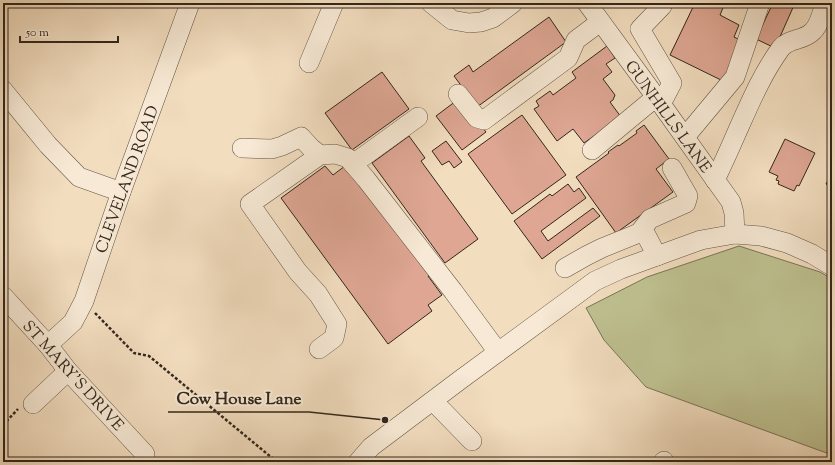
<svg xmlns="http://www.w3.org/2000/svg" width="835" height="465" viewBox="0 0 835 465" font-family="'Sorts Mill Goudy',serif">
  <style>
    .green { fill: #bec090; stroke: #787456 }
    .building { fill: #dea693; stroke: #32271c }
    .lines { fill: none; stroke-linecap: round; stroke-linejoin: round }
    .minor-casing { stroke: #625445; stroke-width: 20 }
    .path { stroke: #32271c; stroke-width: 2.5; stroke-dasharray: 3 2; stroke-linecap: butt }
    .minor { stroke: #f7e9d5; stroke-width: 19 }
    .labels { text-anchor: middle; stroke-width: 4; stroke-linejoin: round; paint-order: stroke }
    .street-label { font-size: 16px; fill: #32271c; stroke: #f7e9d5 }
    .leader { fill: none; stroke: #32271c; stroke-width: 1.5 }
    .callout-dot { fill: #32271c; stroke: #f7e9d5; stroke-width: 1.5 }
    .callout-label { font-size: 17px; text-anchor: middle; font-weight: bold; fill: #32271c; stroke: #f7e9d5; stroke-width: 4; stroke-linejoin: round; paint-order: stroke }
  </style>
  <rect width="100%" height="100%" fill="#f2ddbf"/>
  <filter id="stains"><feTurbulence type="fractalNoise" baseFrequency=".005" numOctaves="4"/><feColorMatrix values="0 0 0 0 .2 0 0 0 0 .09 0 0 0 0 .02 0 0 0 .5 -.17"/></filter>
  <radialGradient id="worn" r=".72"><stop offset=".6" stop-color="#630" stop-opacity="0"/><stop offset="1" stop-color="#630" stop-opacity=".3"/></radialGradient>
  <polygon class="green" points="739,246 820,272 832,279 832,455 646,387 604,340 586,308 647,277"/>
  <g class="building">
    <polygon points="695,3 725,3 720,15 739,25 734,37 742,41 723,81 670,55"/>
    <polygon points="773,3 795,3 775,48 756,39"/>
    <polygon points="549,17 566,42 477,107 454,76 469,65 473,72"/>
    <polygon points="607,46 615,58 606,64 612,72 603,79 615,95 613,100 610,102 621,117 584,143 573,129 557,141 534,109 539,106 536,101 550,91 553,95 576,78 572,72"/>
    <polygon points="382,72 409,109 352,150 325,113"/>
    <polygon points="456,101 479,123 486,132 462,150 436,116"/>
    <polygon points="522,115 566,175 512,214 468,154"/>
    <polygon points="644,125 669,159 656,169 673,192 616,233 576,177 609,153 608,152 618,145 619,146 637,133 636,131"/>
    <polygon points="409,136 425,158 421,161 478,239 445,263 372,163"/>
    <polygon points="785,139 815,153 799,186 797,185 794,191 778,184 779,181 776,180 778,176 769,172"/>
    <polygon points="446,141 462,162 454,168 449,161 442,165 432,151"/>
    <polygon points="349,163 431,274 428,276 442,295 428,305 432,311 388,344 281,198 325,166 333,175"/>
    <polygon points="832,172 832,187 826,184"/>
    <polygon points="568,184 574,192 579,188 586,198 541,231 548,241 593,208 600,216 542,259 514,221 550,194 552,196"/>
  </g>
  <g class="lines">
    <g class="minor-casing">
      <g id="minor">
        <polyline points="431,3 452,20 469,23 481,22 493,18 513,3"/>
        <polyline points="587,3 661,104 731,202 734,213 735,234"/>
        <polyline points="309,63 334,3"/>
        <polyline points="3,90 48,145 79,177 121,192"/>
        <polyline points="458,94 477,118 484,120 568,58 576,40 600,22"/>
        <polyline points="661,104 672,83 640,29 662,6 663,3"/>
        <polyline points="685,137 735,77 760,3"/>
        <polyline points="242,148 272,149 282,146 301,137 311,148 320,155"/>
        <polyline points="592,150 656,97"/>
        <polyline points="353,164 418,117"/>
        <path d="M715,180C723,164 730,148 737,132C750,103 762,74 781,48C789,38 804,41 813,31C820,24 822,12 825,3"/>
        <polyline points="639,233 650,219 686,203 688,196 672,168"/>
        <polyline points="565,268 586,256 602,248 639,233 646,235 657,256"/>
        <polyline points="3,296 48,345 68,371 145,454"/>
        <polyline points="48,345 73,322 84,301 121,192 190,3"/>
        <polyline points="319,349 334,338 337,324 318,294 298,272 250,204 320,155 335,154 348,158 366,179 453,291 498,352"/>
        <polyline points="433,401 472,441"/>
        <polyline points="33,404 68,371"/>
        <polyline points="358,462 371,447 460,380 595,281 621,269 701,240 735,234 761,236 787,243 812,254 832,266"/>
        <polyline points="663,462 664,461"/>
      </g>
    </g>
    <g class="path">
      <polyline points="95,313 134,353 149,356 277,462"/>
      <polyline points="3,425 18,409"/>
    </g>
    <use href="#minor" class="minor"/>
  </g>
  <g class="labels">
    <g class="street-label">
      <text transform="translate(669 116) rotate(54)" y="6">GUNHILLS LANE</text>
      <text transform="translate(126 179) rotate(-70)" y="6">CLEVELAND ROAD</text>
      <text transform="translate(74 375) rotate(48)" y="6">ST MARY'S DRIVE</text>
    </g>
  </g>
  <path class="leader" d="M385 420L309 412H168"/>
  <circle class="callout-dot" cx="385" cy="420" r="4"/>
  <g class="callout-label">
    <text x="239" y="404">Cow House Lane</text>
  </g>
  <rect width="835" height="465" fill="none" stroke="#f2ddbf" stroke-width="16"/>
  <rect x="4" y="4" width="827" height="457" fill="none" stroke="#32271c" stroke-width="2"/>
  <rect x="8" y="8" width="819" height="449" fill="none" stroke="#32271c"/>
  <path d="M20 36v6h98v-6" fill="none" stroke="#32271c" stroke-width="2"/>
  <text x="26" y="36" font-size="12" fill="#32271c" stroke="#f7e9d5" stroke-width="3" paint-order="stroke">50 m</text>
  <rect width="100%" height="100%" filter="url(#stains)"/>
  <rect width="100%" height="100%" fill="url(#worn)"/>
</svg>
